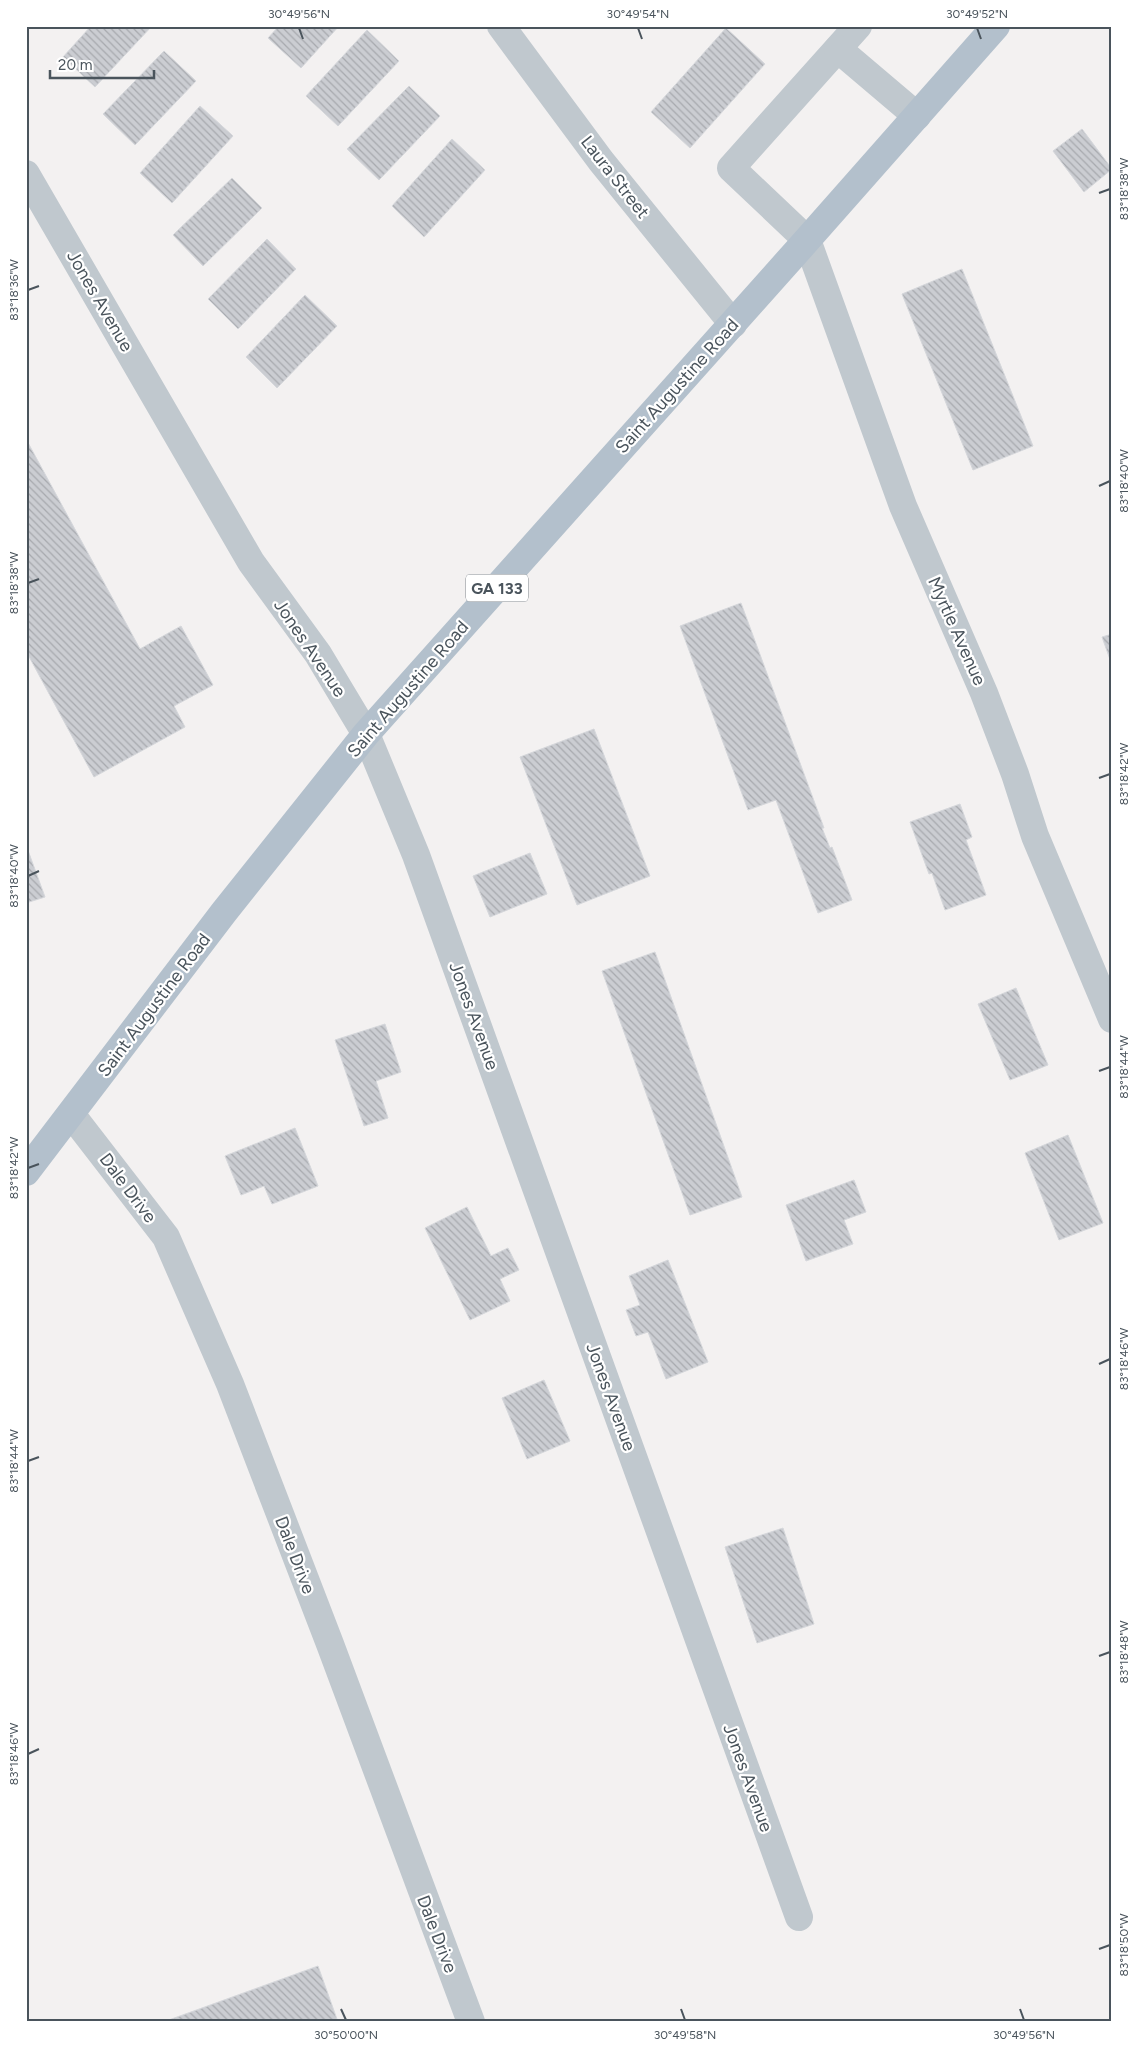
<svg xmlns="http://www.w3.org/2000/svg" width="1138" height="2048" viewBox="0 0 1138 2048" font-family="Figtree,sans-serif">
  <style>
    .building { fill: url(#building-back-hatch); stroke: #d5d7db }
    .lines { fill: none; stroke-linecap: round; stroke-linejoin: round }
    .minor { stroke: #c0c8ce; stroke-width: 28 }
    .major { stroke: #b3c0cc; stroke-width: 28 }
    .ticks { fill: none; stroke: #4a545c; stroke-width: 2 }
    .labels { text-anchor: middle; stroke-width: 4.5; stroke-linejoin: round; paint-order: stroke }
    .shield { fill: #fff; stroke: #80878d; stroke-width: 1 }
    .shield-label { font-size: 16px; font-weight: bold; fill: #4a545c }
    .street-label { font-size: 18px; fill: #4a545c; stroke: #fff }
    .neatline { fill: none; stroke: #4a545c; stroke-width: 2 }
    .ticks-label { font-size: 12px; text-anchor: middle; fill: #4a545c }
  </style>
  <defs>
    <pattern id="building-back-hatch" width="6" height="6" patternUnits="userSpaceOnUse" patternTransform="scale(1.25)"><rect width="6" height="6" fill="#cbcdd2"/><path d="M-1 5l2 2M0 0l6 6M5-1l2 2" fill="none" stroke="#a7a9ae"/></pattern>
  </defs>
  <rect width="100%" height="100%" fill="#f3f1f1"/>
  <g class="building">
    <polygon points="91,26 152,26 95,87 63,57"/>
    <polygon points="279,26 339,26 301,68 268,38"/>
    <polygon points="726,28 765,64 690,148 651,112"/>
    <polygon points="367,30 399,61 338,126 306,96"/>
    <polygon points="164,51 196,81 135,145 103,114"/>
    <polygon points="409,86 440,116 379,180 347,149"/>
    <polygon points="200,106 233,136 172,203 140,173"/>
    <polygon points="1082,129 1112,169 1084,192 1053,151"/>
    <polygon points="452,139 485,170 424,237 392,206"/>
    <polygon points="232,178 262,208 203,266 173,235"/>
    <polygon points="267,239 296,269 238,329 208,299"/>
    <polygon points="962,269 1033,446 973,470 902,294"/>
    <polygon points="305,295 337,326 277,388 246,357"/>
    <polygon points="26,439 140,649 181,626 213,685 174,706 185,727 94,777 26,651"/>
    <polygon points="741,603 824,828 822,828 830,848 832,847 852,900 818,913 776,800 748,810 680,626"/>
    <polygon points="1112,634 1112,665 1102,637"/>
    <polygon points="594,729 650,876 577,905 520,757"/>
    <polygon points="960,804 972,837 966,840 986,895 945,910 932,873 929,874 910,822"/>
    <polygon points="26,845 45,897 26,903"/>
    <polygon points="530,853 547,894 490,917 473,876"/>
    <polygon points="655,952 742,1197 690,1215 602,971"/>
    <polygon points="1016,988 1048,1065 1010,1080 978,1004"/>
    <polygon points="385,1024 401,1072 376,1081 388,1118 364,1126 335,1040"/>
    <polygon points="295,1128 318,1186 272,1204 264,1186 241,1195 225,1156"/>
    <polygon points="1068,1135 1103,1223 1059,1240 1025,1153"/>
    <polygon points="854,1180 866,1212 844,1220 853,1244 806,1261 786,1205"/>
    <polygon points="467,1207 491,1256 508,1248 519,1270 500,1279 510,1301 470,1320 425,1228"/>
    <polygon points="668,1260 708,1362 666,1379 648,1332 636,1336 626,1310 640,1305 629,1276"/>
    <polygon points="544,1380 570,1441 527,1459 502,1398"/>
    <polygon points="783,1528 814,1624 757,1643 725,1547"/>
    <polygon points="318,1966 338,2022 166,2021"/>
  </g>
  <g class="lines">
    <g class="minor">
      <polyline points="501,26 601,161 733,324"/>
      <polyline points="858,26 731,168 807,240 903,506 984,693 1015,774 1035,836 1112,1019"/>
      <polyline points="838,49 917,116"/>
      <polyline points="26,174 251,562 318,654 366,734 416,855 799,1917"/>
      <polyline points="71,1114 166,1237 230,1384 330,1644 471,2022"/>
    </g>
    <polyline class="major" points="26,1172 224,912 366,734 807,240 996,26"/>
  </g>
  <path class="ticks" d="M299,28L303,39M638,28L642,39M977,28L981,39M1099,193L1110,189M28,290L39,286M1099,486L1110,481M28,583L39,579M1099,778L1110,774M28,876L39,871M1099,1071L1110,1067M28,1168L39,1164M1099,1364L1110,1359M28,1461L39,1457M1099,1656L1110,1652M28,1754L39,1749M1099,1949L1110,1945M341,2009L346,2020M681,2009L685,2020M1020,2009L1024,2020"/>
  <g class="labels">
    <rect class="shield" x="466" y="574.5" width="62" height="27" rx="4"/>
    <g class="shield-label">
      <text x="497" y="594">GA 133</text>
    </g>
    <g class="street-label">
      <text transform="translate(615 177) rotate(52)" y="6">Laura Street</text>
      <text transform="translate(100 301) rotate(60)" y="6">Jones Avenue</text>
      <text transform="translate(677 386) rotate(-48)" y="6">Saint Augustine Road</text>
      <text transform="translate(957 631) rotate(66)" y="6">Myrtle Avenue</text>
      <text transform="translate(310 648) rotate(56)" y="6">Jones Avenue</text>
      <text transform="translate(408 689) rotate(-49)" y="6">Saint Augustine Road</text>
      <text transform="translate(154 1005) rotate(-53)" y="6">Saint Augustine Road</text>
      <text transform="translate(474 1016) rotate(70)" y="6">Jones Avenue</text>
      <text transform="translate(128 1188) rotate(53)" y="6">Dale Drive</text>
      <text transform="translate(611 1397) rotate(70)" y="6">Jones Avenue</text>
      <text transform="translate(295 1555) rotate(69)" y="6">Dale Drive</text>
      <text transform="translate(748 1778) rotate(70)" y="6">Jones Avenue</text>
      <text transform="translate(437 1934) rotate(69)" y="6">Dale Drive</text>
    </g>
  </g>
  <rect width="1138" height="2048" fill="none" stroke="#ffffff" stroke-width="55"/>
  <path d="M50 70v8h104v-8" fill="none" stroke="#4a545c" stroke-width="2.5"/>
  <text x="58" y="70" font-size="15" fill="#4a545c" stroke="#ffffff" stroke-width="4" paint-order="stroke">20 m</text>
  <rect x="28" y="28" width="1082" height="1992" class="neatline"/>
  <g class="ticks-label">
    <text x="299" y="18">30°49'56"N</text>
    <text x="638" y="18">30°49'54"N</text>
    <text x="977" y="18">30°49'52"N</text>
    <text transform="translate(1124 189) rotate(-90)" y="4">83°18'38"W</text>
    <text transform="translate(14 290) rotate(-90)" y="4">83°18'36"W</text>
    <text transform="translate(1124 481) rotate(-90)" y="4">83°18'40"W</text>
    <text transform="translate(14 583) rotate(-90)" y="4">83°18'38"W</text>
    <text transform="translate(1124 774) rotate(-90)" y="4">83°18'42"W</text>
    <text transform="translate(14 876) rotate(-90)" y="4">83°18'40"W</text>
    <text transform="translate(1124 1067) rotate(-90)" y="4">83°18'44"W</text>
    <text transform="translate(14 1168) rotate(-90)" y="4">83°18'42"W</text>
    <text transform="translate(1124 1359) rotate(-90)" y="4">83°18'46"W</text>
    <text transform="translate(14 1461) rotate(-90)" y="4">83°18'44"W</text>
    <text transform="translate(1124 1652) rotate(-90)" y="4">83°18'48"W</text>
    <text transform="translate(14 1754) rotate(-90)" y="4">83°18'46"W</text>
    <text transform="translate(1124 1945) rotate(-90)" y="4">83°18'50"W</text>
    <text x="346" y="2039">30°50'00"N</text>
    <text x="685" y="2039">30°49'58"N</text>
    <text x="1024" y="2039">30°49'56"N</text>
  </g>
</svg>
